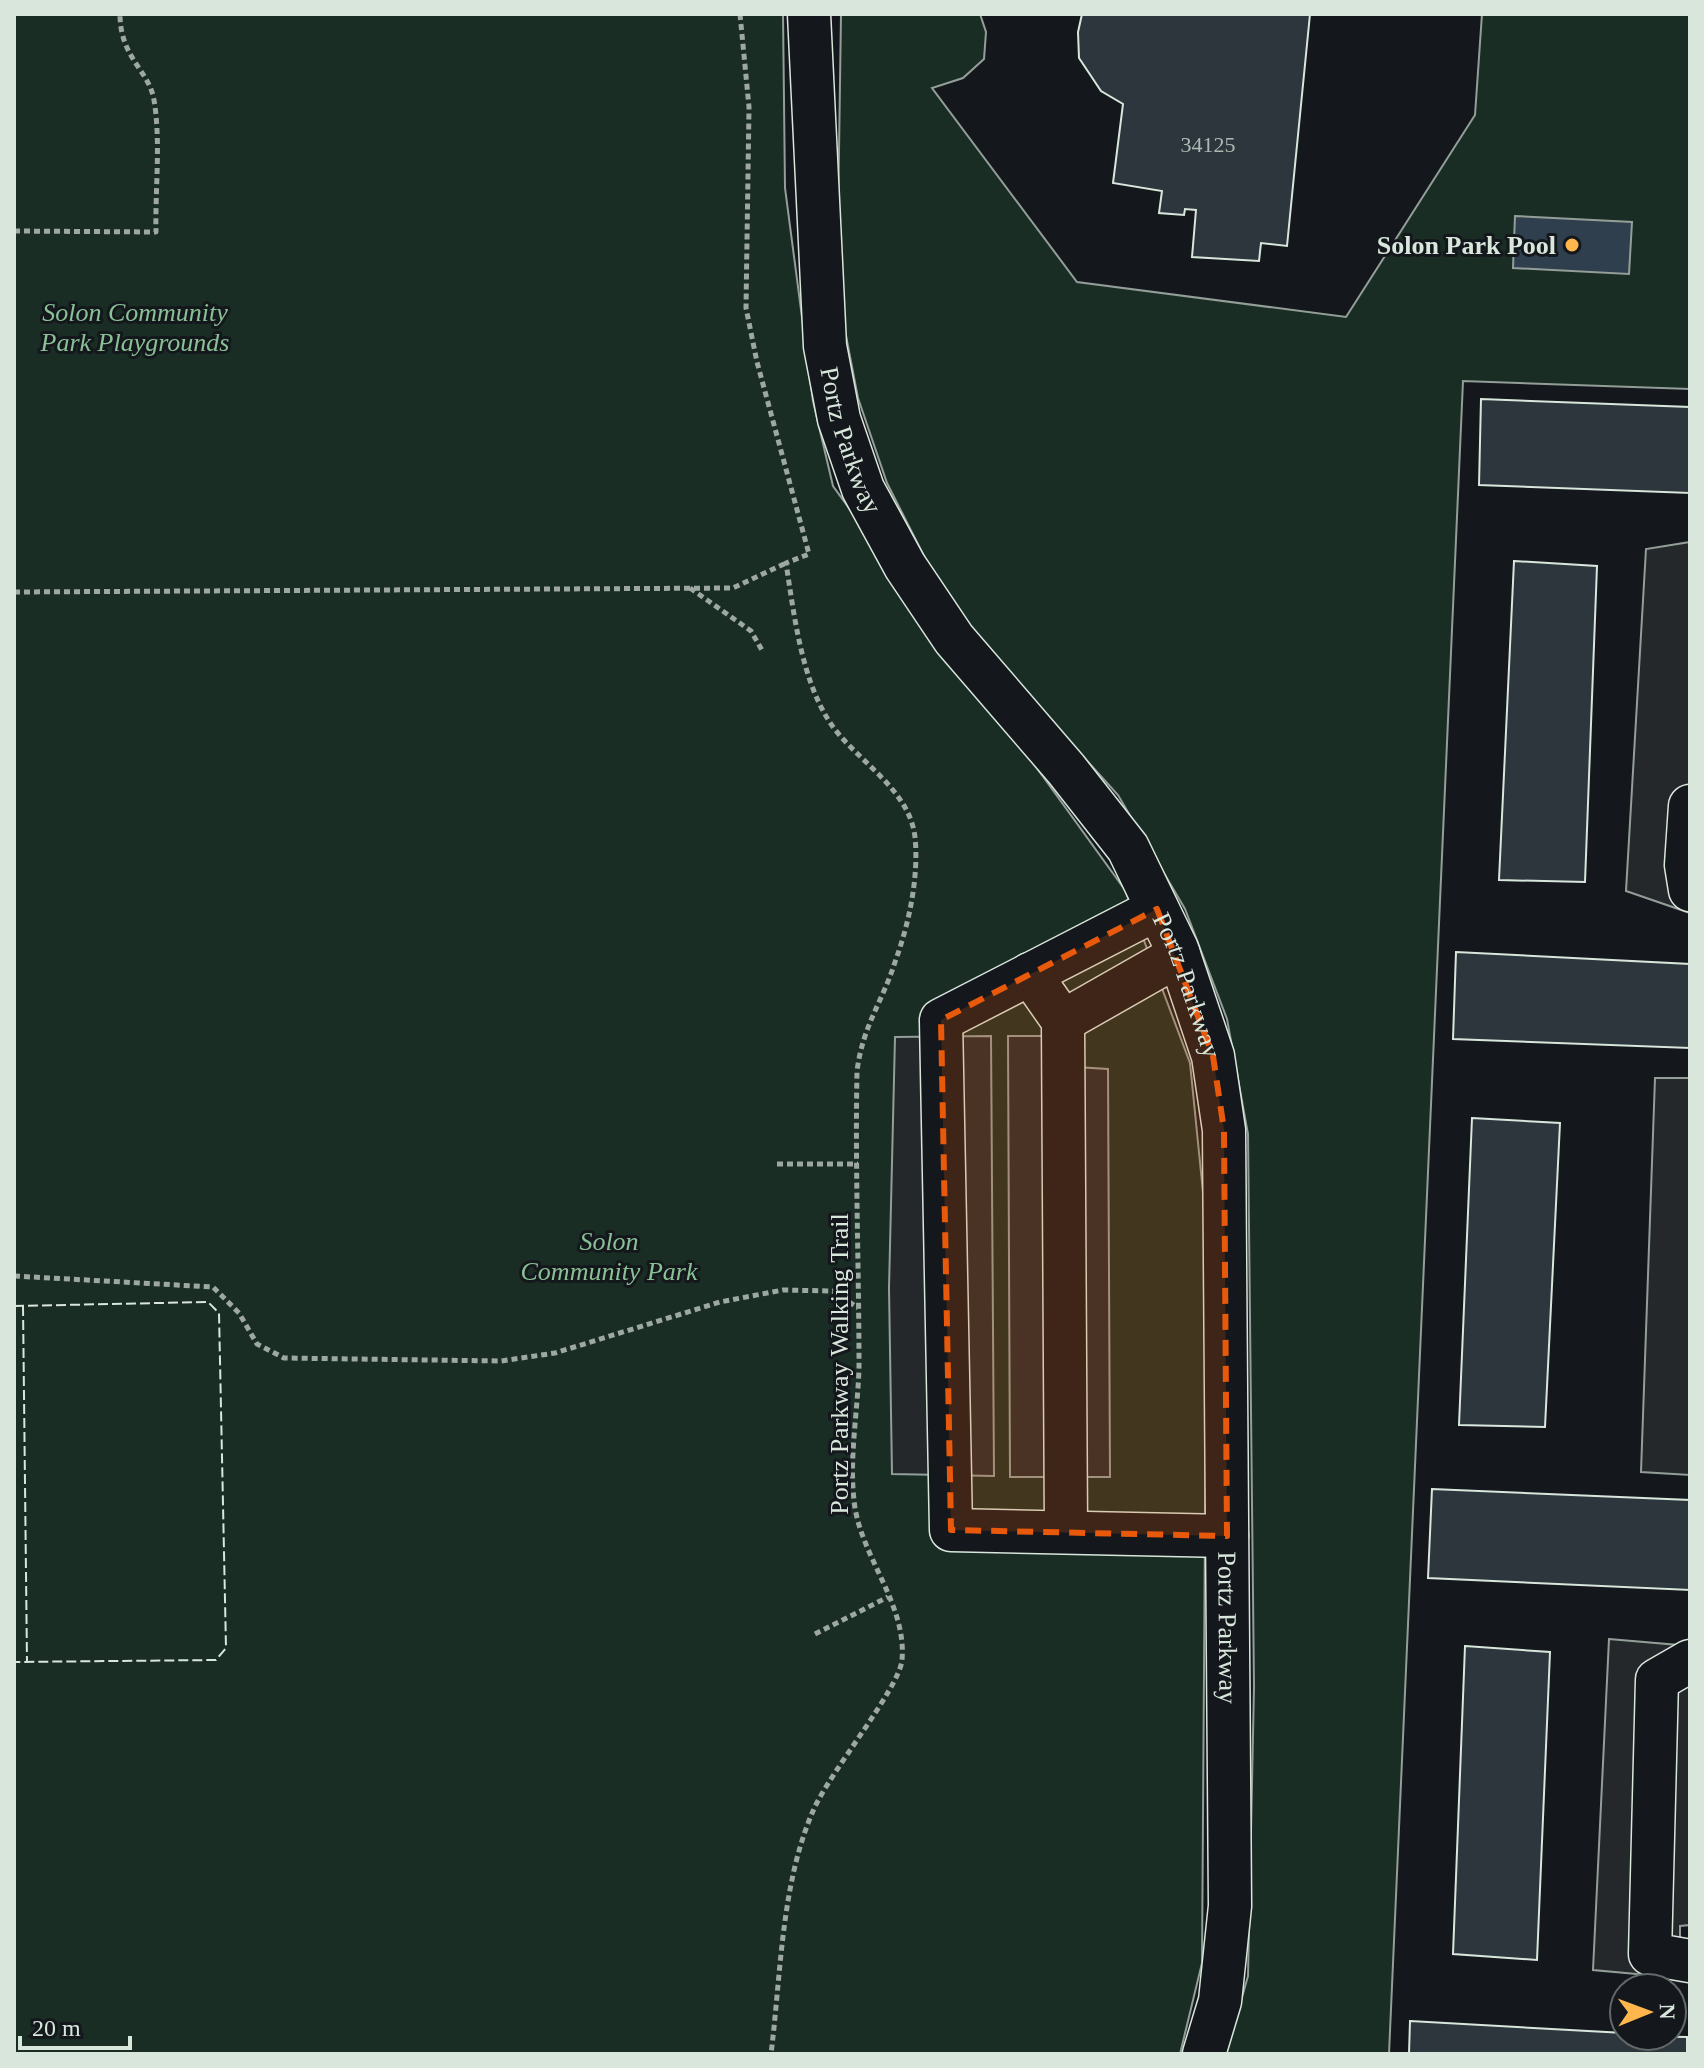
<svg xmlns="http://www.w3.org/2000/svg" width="1704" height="2068" viewBox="0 0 1704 2068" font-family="Georgia,serif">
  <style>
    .green { fill: #1a2d24; stroke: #939e99; stroke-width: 2 }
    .parking { fill: #24282b; stroke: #939e99; stroke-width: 2 }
    .water { fill: #2f3f4d; stroke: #939e99; stroke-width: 2 }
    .building { fill: #2c363c; stroke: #d8e6dc; stroke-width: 2 }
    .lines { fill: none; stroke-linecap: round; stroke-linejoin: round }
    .minor-casing { stroke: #d8e6dc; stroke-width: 45 }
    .path { stroke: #9da8a2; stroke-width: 5; stroke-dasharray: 6 4; stroke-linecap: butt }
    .minor { stroke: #14181c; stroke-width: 42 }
    .fence { stroke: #d8e6dc; stroke-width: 2; stroke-dasharray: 10 4; stroke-linecap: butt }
    .marked { fill: #e8590c; fill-opacity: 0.2; stroke: #e8590c; stroke-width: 6; stroke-dasharray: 16 10; stroke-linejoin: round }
    .poi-dot { fill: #ffb74d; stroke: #14181c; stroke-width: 3 }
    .labels { text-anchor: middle; stroke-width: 6; stroke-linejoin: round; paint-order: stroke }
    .number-label { font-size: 22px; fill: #adbab4 }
    .poi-label { font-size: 26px; font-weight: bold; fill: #d8e6dc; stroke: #14181c; text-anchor: end }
    .park-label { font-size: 26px; font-style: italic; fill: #8ac095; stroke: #14181c }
    .street-label { font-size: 26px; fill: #d8e6dc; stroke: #14181c }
  </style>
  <rect width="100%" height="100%" fill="#14181c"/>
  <g class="green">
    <polygon points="14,14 783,14 785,188 813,401 833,486 1125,890 1190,1063 1207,1232 1202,1963 1180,2054 14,2054"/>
    <polygon points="841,14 980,14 986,32 984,59 963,78 932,88 1077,282 1346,317 1475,115 1482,14 1690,14 1690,389 1463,381 1389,2054 1226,2054 1248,1976 1254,1687 1248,1134 1227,1019 1185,909 1118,795 986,649 925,558 887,483 858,398 837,289"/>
  </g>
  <g class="parking">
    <polygon points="1690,542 1690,913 1626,891 1646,549"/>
    <polygon points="991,1036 994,1476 892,1474 889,1288 895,1037"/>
    <polygon points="1008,1036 1076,1036 1076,1067 1108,1069 1110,1477 1010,1477"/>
    <polygon points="1655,1078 1690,1078 1690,1475 1641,1472"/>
    <polygon points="1609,1639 1690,1646 1690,1925 1680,1926 1680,1978 1593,1970"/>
  </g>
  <polygon class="water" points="1515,216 1632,222 1629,274 1513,268"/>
  <g class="building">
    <polygon points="1082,14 1310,14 1287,246 1261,243 1259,261 1192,257 1196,210 1185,209 1184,215 1159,213 1162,191 1113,183 1123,104 1101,91 1079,58 1078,32"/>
    <polygon points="1481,399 1690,407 1690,493 1479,485"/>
    <polygon points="1514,561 1597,566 1585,882 1499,880"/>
    <polygon points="1456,952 1690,964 1690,1048 1453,1039"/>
    <polygon points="1472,1118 1560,1123 1545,1427 1459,1425"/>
    <polygon points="1432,1489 1690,1500 1690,1590 1428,1578"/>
    <polygon points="1465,1646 1550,1652 1537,1960 1453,1954"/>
    <polygon points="1410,2021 1624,2033 1624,2036 1687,2037 1687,2054 1409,2054"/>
  </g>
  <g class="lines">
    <g class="minor-casing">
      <g id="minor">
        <path id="s1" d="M809,14L825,346L839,419L863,489L905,566L954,639L1066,769L1128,848L1177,949L1213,1056L1224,1130L1230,1906L1220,2001L1204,2054"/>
        <polyline points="1690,806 1686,865 1690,890"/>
        <polyline points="1157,909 941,1020 951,1530 1227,1536"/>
        <polyline points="1030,974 1063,1021 1066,1532"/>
        <polyline points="1063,1021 1179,955"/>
        <polyline points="1690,1661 1657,1680 1650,1954 1690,1961"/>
      </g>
    </g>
    <g class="path">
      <path d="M740,14L749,107L746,308L757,362L809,554L786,563C794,614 801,677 829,721C854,760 909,787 915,837C919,877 909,924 895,962C882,1003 863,1025 857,1071C855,1169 859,1268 859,1367C858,1410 849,1457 854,1500C859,1555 907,1603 902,1660C899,1689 829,1773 813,1811C781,1885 781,1974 771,2054"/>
      <path d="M14,231L156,232C155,190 161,142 154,100C149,70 120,58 120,14"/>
      <polyline points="690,588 751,631 763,652"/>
      <polyline points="14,592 733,588 786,563"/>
      <polyline points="777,1164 858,1164"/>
      <polyline points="14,1276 213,1287 239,1313 257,1344 284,1358 501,1361 555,1353 720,1302 783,1290 833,1291 858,1308"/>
      <polyline points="815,1634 888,1597"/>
    </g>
    <use href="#minor" class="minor"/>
    <g class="fence">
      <polyline points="14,1306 208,1302 219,1313 226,1648 216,1660 14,1662"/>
      <polyline points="23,1306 27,1662"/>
    </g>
  </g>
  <path class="marked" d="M1157,909L1213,1056L1224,1130L1227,1536L951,1530L941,1020Z"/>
  <circle class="poi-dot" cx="1572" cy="245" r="8"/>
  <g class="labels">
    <g class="number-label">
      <text x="1208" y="152">34125</text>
    </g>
    <g class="poi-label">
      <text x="1556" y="254">Solon Park Pool</text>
    </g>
    <g class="park-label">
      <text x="135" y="321">Solon Community<tspan x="135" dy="30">Park Playgrounds</tspan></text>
      <text x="609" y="1250">Solon<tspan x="609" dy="30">Community Park</tspan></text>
    </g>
    <g class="street-label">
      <text dy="9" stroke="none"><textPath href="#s1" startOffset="430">Portz Parkway</textPath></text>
      <text dy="9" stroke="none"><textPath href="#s1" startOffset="1078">Portz Parkway</textPath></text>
      <text transform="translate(839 1364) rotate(-90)" y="9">Portz Parkway Walking Trail</text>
      <text dy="9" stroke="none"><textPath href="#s1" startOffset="1726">Portz Parkway</textPath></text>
    </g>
  </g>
  <rect width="1704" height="2068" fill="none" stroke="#d8e6dc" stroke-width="32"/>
  <g transform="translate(1648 2012) rotate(89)"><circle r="38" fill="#14181c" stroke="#626a69" stroke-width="2"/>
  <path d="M0-6L14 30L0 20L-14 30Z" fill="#ffb74d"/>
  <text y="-12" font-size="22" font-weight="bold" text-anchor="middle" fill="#d8e6dc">N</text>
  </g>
  <path d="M20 2036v12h110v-12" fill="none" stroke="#d8e6dc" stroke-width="4"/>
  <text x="32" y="2036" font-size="24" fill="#d8e6dc" stroke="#14181c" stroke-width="6" paint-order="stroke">20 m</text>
</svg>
